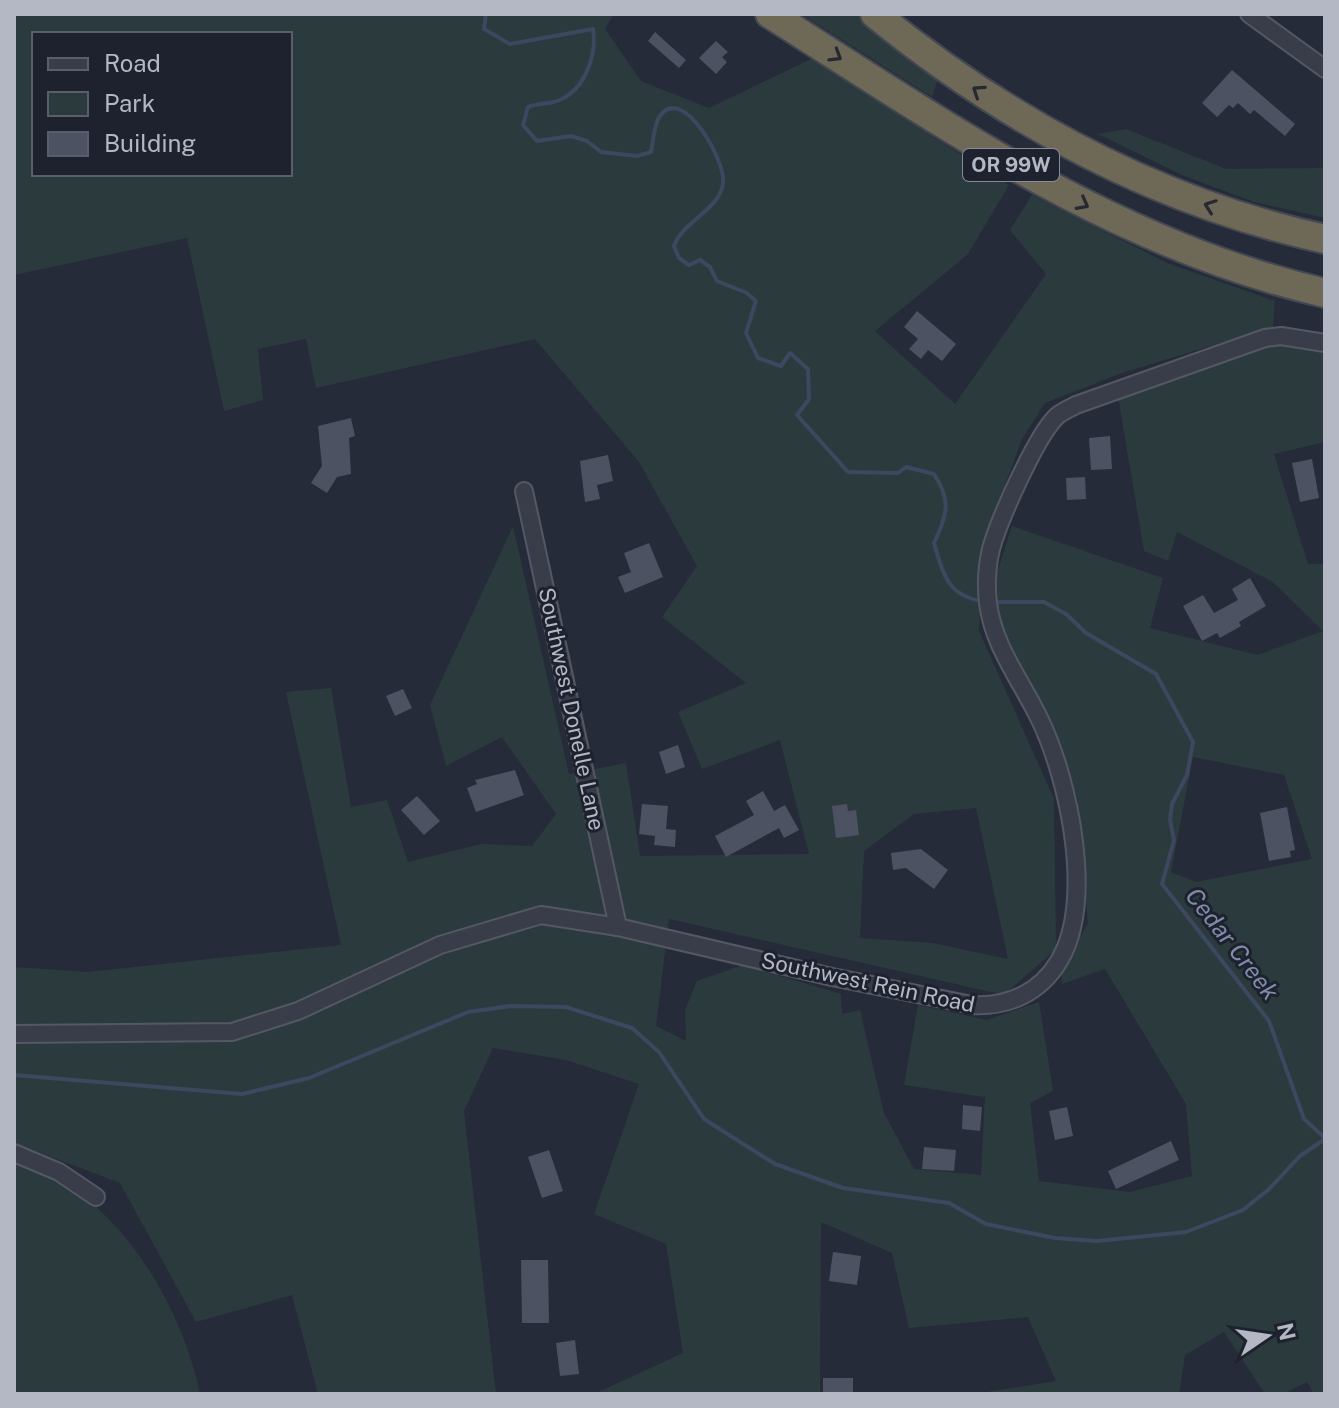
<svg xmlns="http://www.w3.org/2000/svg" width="1339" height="1408" viewBox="0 0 1339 1408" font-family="'Public Sans',sans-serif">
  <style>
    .green { fill: #2b3b3d; fill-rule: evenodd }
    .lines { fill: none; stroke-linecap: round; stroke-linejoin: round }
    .stream { stroke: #3d475f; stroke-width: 4 }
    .building { fill: #4c5262 }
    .street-casing { stroke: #545864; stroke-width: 20 }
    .highway-casing { stroke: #444854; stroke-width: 32 }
    .street { stroke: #393d49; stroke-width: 16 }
    .highway { stroke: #6e6857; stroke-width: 28 }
    .oneway { stroke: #262932 }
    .labels { text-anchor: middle; stroke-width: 6; stroke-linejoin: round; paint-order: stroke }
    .shield { fill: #1e222e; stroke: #878b98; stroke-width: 2 }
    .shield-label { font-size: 20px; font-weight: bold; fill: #b4b8c5 }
    .street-label { font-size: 22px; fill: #b4b8c5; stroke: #1e222e }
    .water-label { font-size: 24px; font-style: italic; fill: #808ca9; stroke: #1e222e }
  </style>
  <rect width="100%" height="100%" fill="#252b38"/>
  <g class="green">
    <path d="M14,14H614L605,29L641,81L709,108L811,59L1009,185L968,254L875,331L955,404L1046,274L1010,230L1032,195L1167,263L1275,301L1273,327L1122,373L1045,403L1022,439L983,545L979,631L1054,799L1056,949L1004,995L669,919L656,1026L686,1041L685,1010L697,981L743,965L841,994L842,1014L860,1010L884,1113L914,1169L981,1175L985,1097L904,1085L918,1005L987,1020L1039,1002L1053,1091L1030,1103L1039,1181L1130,1192L1192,1176L1186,1104L1105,969L1062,984L1061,971L1088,923L1077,797L998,622L997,573L1012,526L1163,578L1150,628L1258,655L1323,631L1273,582L1177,532L1168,561L1144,551L1118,396L1282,341L1325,349V442L1274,454L1308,564H1325V1394H1314L1307,1382L1283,1394H1265L1224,1332L1185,1355L1179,1394H975L1056,1381L1028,1317L909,1328L892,1253L821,1222L820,1394H594L683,1353L666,1244L594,1214L639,1084L566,1060L493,1048L464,1111L496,1394H318L292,1295L196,1322L120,1183L14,1143V1042L157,1043L155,1027L14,1026V967L88,972L341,945L286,692L331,688L351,807L387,800L408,862L481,844L532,846L556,814L502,737L446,766L430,705L513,526L569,774L626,763L640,856L809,854L780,740L702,769L678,712L746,683L662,617L697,566L639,462L535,339L316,388L306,339L258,349L263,400L224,411L187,238L14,275ZM34,34H290V174H34ZM1193,757L1284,775L1312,859L1196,882L1171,872ZM976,808L1008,959L933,943L860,938L864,851L914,814Z"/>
    <polygon points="801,14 861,14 938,79 932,97"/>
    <polygon points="1126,129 1226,169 1325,168 1325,218 1254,202 1182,175 1098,134"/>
    <path d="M14,1161C35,1169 57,1175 75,1189C139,1237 184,1317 200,1394H14Z"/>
  </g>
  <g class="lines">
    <g class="stream">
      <path d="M486,14L484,29L510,44L593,29C597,54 586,88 560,100C551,104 538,103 528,107L523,125L537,141L571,136L587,141L601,152L637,156L651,152C653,142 654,124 660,116C683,83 727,163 723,184C719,210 683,221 674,246L679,258L689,265L700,260L710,267L717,281L747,293L756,301L746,333L758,358L781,366L790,353L808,369L809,399L797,415L848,472L898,473L906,467L934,474C952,502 947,514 934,543C943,573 947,596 982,601"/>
      <polyline points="991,602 1044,602 1066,614 1086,633 1156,674 1193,742 1187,775 1172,804 1170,820 1174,840 1162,884 1269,1021 1304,1119 1325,1138"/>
      <polyline points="14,1075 242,1094 309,1078 468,1012 511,1006 566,1007 632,1028 659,1052 704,1119 775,1164 843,1188 949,1203 986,1224 1055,1238 1097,1241 1186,1232 1243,1210 1268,1190 1300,1156 1325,1139"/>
    </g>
  </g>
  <g class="building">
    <polygon points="655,32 686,60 679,68 648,41"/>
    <polygon points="716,41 728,52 722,57 727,62 716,74 699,58"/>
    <polygon points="1232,70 1295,124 1285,136 1254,110 1250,114 1238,103 1233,108 1229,105 1217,117 1202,103"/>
    <polygon points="917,311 956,344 942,361 928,350 921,359 909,349 918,339 904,327"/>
    <polygon points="351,418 355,436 349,438 351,474 337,477 327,493 311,483 322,466 318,426"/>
    <polygon points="1110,436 1112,469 1091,470 1089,438"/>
    <polygon points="608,455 613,481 597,485 600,499 585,502 580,461"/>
    <polygon points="1312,459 1319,498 1300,502 1292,463"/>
    <polygon points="1085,477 1086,499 1067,500 1066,478"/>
    <polygon points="649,543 663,577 625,593 618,577 631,572 624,553"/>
    <polygon points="1250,578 1266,606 1239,622 1241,626 1220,638 1217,633 1202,641 1183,606 1203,595 1214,613 1238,600 1232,589"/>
    <polygon points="403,689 412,708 395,716 386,696"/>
    <polygon points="678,745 685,767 666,774 659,752"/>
    <polygon points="515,770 524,795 476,812 467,788 477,784 475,780"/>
    <polygon points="763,791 774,811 785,805 799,830 784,838 779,828 726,857 715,836 754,815 746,801"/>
    <polygon points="417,796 440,821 424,835 401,810"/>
    <polygon points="642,804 668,806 666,829 676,830 675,847 654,845 655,836 639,834"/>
    <polygon points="847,804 848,811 856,810 859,835 836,838 832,806"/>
    <polygon points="1287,807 1295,850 1290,851 1291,857 1269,861 1260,813"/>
    <polygon points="921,849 948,870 934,889 906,868 893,870 891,853"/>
    <polygon points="963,1105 982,1107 980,1131 962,1129"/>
    <polygon points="1067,1107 1073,1136 1055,1140 1049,1111"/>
    <polygon points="1171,1141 1179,1160 1116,1189 1108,1171"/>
    <polygon points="924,1147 956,1150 954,1171 922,1169"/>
    <polygon points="549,1150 563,1191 542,1198 528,1157"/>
    <polygon points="833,1252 861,1256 857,1285 829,1281"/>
    <polygon points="521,1260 548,1260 549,1323 522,1323"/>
    <polygon points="575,1340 579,1374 560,1376 556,1343"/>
    <rect x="823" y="1378" width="30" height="16"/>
  </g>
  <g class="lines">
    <g class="street-casing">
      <g id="street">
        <polyline points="1249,14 1325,69"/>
        <polyline points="524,491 618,927"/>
        <path d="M14,1034L232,1032L298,1011L440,945L541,915L618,927L832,977L972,1005C1008,1007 1040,993 1059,961C1095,902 1069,780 1040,720C1022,682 993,646 988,603C986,586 987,566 991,549C999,520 1035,439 1055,418C1060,412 1069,409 1076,405L1265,338L1281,336L1325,343"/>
        <polyline points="14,1153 59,1172 96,1197"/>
      </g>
    </g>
    <g class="highway-casing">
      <g id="highway">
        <path d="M770,14C948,127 1116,245 1325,293"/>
        <path d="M875,14C1008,122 1156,202 1325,239"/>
      </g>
    </g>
    <use href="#street" class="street"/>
    <use href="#highway" class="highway"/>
  </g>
  <defs><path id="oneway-chevron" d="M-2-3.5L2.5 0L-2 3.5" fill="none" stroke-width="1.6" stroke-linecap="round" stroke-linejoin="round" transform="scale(2)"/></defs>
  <g class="oneway">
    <use href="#oneway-chevron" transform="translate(836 56) rotate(32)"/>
    <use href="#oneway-chevron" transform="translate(978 91) rotate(-146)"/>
    <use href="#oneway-chevron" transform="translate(1083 204) rotate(28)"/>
    <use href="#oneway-chevron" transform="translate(1210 206) rotate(-160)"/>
  </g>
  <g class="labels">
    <rect class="shield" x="963" y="149" width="96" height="32" rx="6"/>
    <g class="shield-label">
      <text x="1011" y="172">OR 99W</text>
    </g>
    <g class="street-label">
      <text transform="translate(572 709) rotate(78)" y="8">Southwest Donelle Lane</text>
      <text transform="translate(868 982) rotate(12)" y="8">Southwest Rein Road</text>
    </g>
    <g class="water-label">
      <text transform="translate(1232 944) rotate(52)" y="8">Cedar Creek</text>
    </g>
  </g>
  <rect width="1339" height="1408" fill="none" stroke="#b4b8c5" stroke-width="32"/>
  <rect x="32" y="32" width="260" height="144" fill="#1e222e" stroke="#5a5e6a" stroke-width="2"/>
  <rect x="48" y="58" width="40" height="12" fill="#393d49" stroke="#5a5e6a" stroke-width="2"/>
  <text x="104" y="72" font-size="24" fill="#b4b8c5">Road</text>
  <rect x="48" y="92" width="40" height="24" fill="#2b3b3d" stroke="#5a5e6a" stroke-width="2"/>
  <text x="104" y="112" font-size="24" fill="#b4b8c5">Park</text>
  <rect x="48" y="132" width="40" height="24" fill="#4c5262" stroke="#5a5e6a" stroke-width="2"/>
  <text x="104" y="152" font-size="24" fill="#b4b8c5">Building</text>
  <g transform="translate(1267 1336) rotate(77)" stroke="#1e222e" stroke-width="6" paint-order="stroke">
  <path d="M0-6L14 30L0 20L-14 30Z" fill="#b4b8c5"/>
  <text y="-12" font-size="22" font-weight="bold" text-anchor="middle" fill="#b4b8c5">N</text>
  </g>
</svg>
